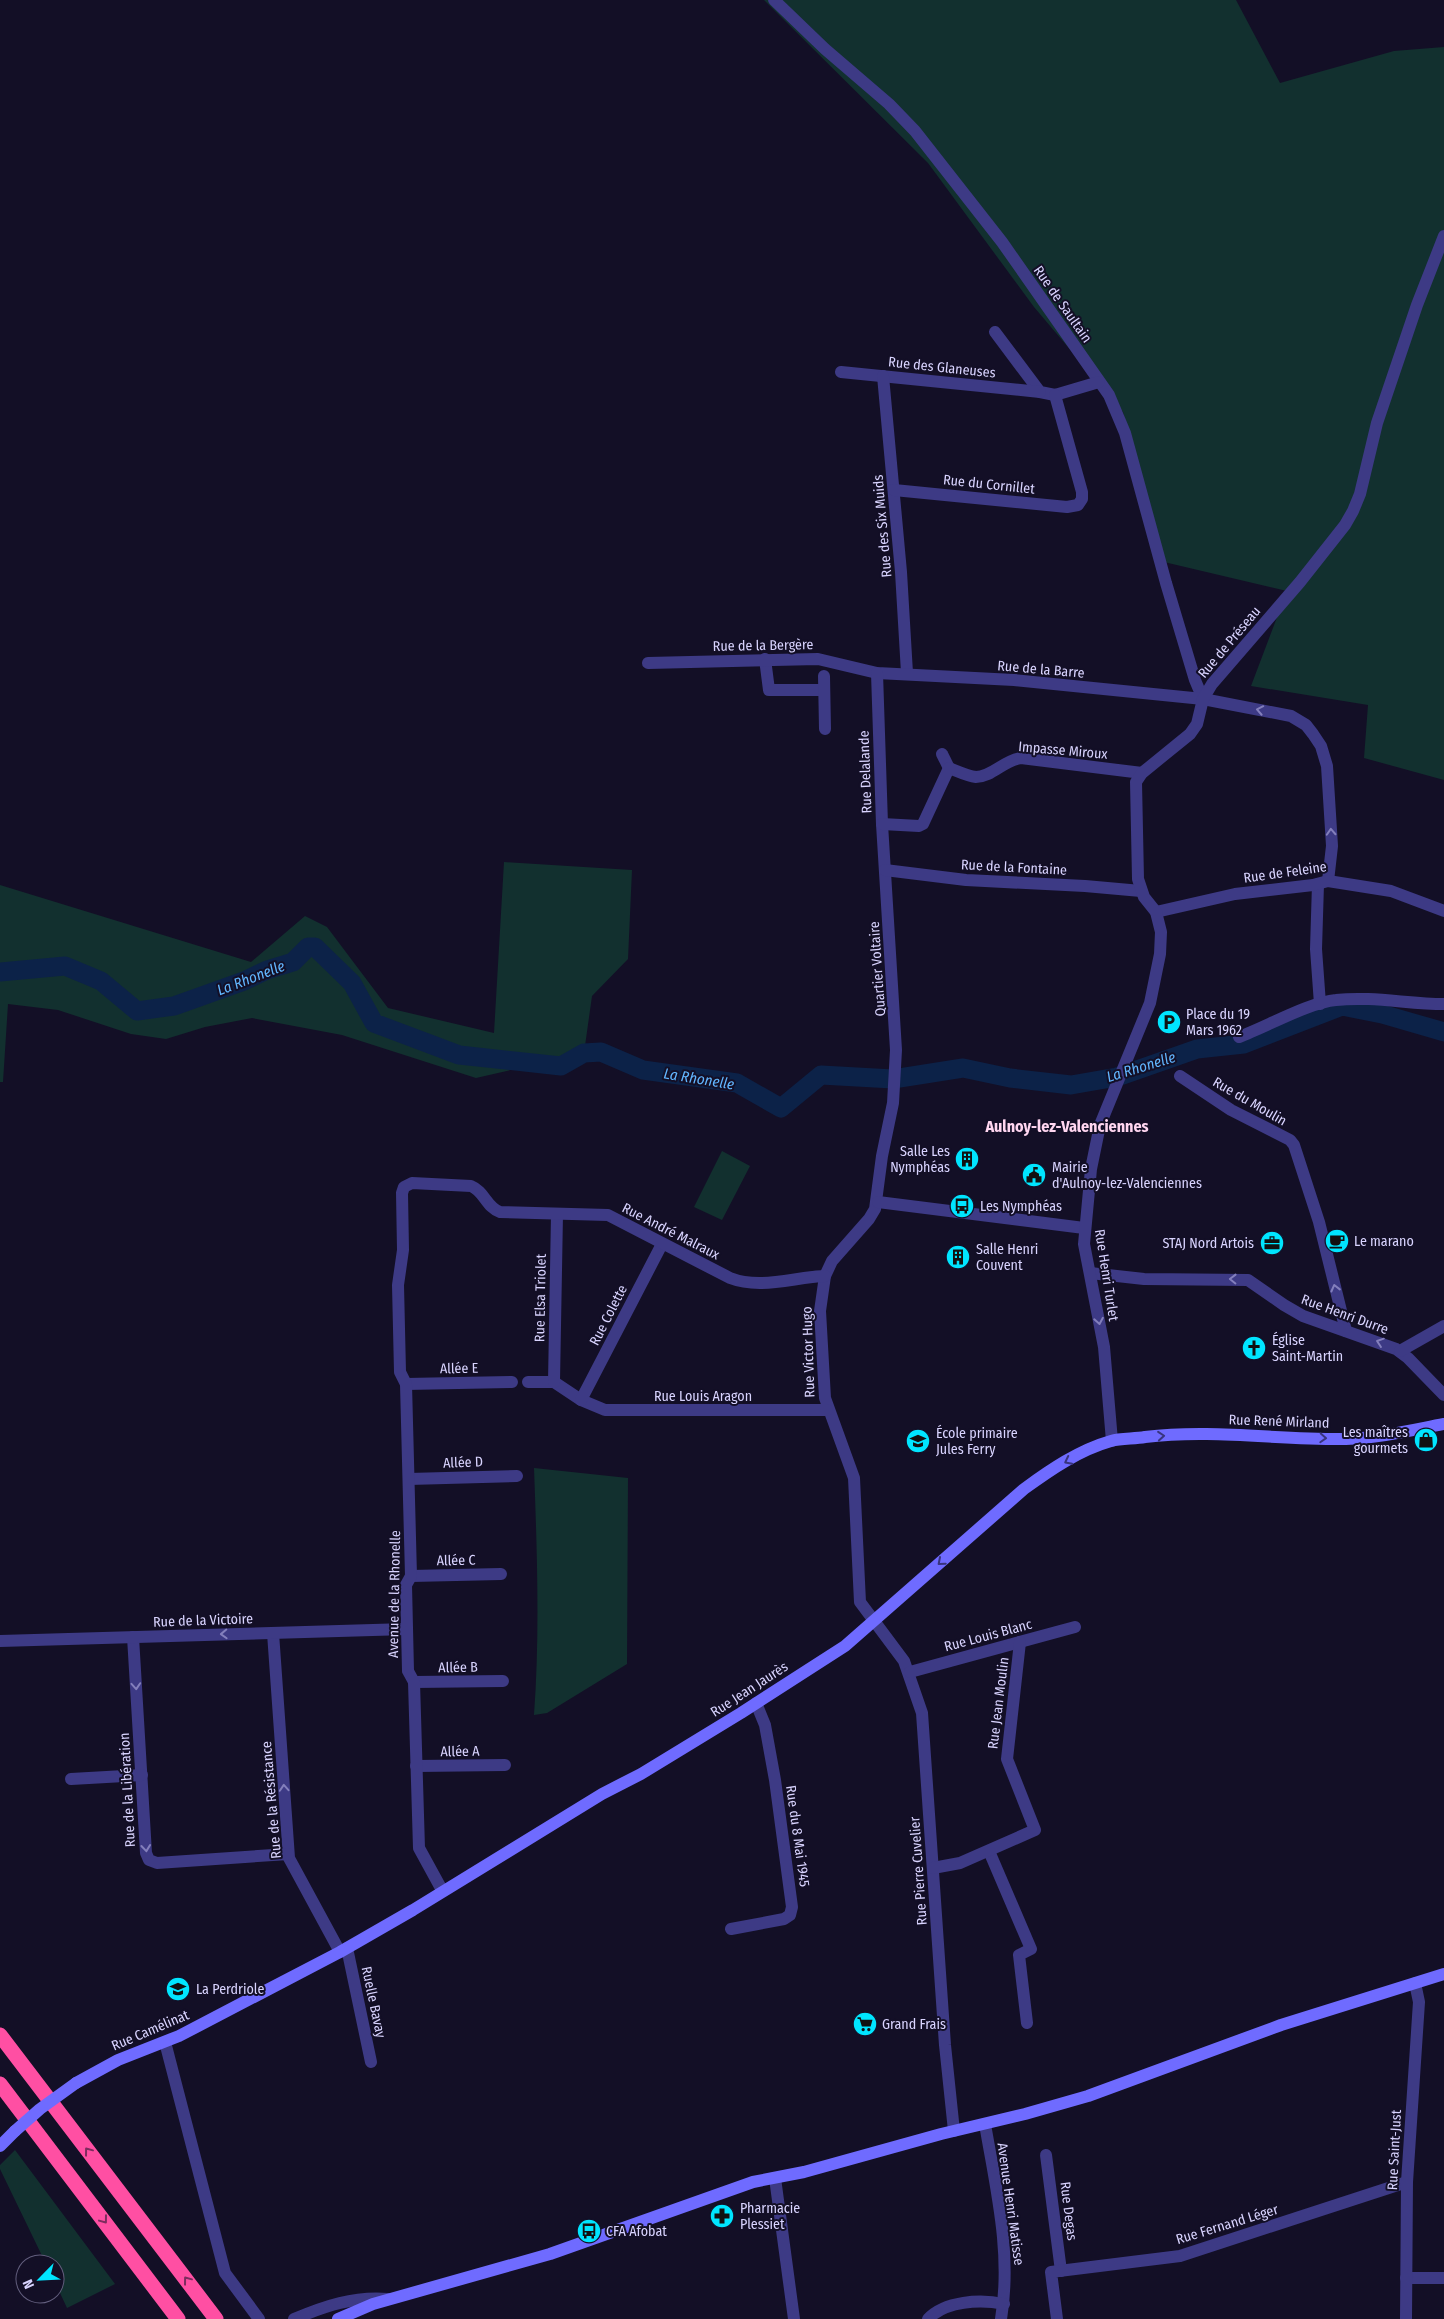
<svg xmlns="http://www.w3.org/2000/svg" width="1444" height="2319" viewBox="0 0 1444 2319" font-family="'Fira Sans Condensed',sans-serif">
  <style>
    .green { fill: #12302f }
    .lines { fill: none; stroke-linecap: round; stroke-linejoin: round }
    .river { stroke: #0c2248; stroke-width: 19 }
    .street { stroke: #3d3a85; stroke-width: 12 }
    .secondary { stroke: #6f6bff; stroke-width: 12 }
    .highway { stroke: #ff4fa3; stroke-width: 15 }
    .secondary-bridge { stroke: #6f6bff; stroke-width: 12 }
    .oneway { stroke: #837fbc }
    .oneway2 { stroke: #38347d }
    .oneway3 { stroke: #7d2c5e }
    .labels { text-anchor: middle; stroke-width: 4; stroke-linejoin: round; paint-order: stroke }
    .street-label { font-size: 14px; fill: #d9d4ff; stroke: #130f26 }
    .poi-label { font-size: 14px; fill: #d9d4ff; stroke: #130f26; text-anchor: start }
    .water-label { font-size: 15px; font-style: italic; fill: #62b6ff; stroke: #130f26 }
    .quarter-label { font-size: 16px; font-weight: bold; fill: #ffd6f0; stroke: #130f26 }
  </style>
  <rect width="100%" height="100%" fill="#130f26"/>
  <g class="green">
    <polygon points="764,0 1236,0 1280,83 1394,51 1444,47 1444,780 1364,758 1368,705 1251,686 1287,591 1164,562 1123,412 1034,307 928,163"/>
    <polygon points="504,862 632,870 628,959 592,996 584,1053 476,1078 342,1035 252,1018 205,1027 166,1039 131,1034 58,1010 8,1004 3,1082 0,1082 0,885 251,962 305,916 327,927 388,1008 494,1033"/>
    <polygon points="722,1151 750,1166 722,1220 694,1207"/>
    <path d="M534,1468L628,1478L627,1664L547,1713L534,1715C540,1634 537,1550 534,1468Z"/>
    <polygon points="15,2150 115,2284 67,2308 55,2282 55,2264 46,2264 0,2169 0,2165"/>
  </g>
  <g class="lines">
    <polyline class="river" points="0,972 65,966 101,981 137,1011 174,1006 244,981 267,970 293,962 308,947 315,947 352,983 374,1023 459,1055 561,1066 584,1053 601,1052 643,1070 737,1083 781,1108 821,1075 893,1079 963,1068 1010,1078 1071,1085 1117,1077 1197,1049 1244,1044 1342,1006 1382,1014 1444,1032"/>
    <g class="street">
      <polyline points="774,0 825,49 889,104 915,131 1002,242 1109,395 1125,433 1166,583 1195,680 1203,699"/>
      <polyline points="995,332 1040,392 1055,395 1099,382"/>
      <polyline points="841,372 1040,392"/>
      <polyline points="883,376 901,572 907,673"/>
      <polyline points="894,490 1067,507 1078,505 1082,499 1082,492 1055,395"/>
      <polyline points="765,659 769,690 824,690"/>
      <polyline points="648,663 818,659 877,673 1014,680 1203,699 1291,716 1306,725 1313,734 1321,746 1327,766 1332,846 1328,881"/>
      <polyline points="877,673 882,824 896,1050 893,1103 882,1156 875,1209 869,1219 832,1261 825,1276 820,1311 825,1398 854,1478 860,1602 904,1661 922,1713 945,2045 954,2131"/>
      <polyline points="824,676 825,729"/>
      <polyline points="942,754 949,768"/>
      <path d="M882,824L919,826L923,824L949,768C957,771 967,776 976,777C992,777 1004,760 1021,758L1142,773"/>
      <polyline points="885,870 966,880 1085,886 1141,891"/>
      <polyline points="1318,884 1316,949 1320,1004"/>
      <polyline points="1156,912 1235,894 1313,885 1328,881 1391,891 1444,911"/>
      <path d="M1239,1037C1266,1027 1310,1002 1336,1000C1372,996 1408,1004 1444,1004"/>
      <polyline points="1180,1076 1231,1110 1290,1140 1294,1145 1319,1222 1346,1331"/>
      <polyline points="878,1202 1084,1228"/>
      <polyline points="1090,1273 1144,1279 1248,1280 1284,1305 1303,1316 1396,1349 1408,1358 1444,1395"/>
      <polyline points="1400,1351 1444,1326"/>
      <polyline points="528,1382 554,1382 581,1400 605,1410 827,1410"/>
      <polyline points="554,1382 557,1214"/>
      <polyline points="406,1384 512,1382"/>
      <polyline points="581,1400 662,1244"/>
      <polyline points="1112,1441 1104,1347 1084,1244 1091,1169 1100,1125 1150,1003 1160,954 1161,932 1156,912 1144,897 1138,879 1136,782 1142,773 1190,734 1197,724 1203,699 1212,684 1300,582 1345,525 1353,511 1360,494 1377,423 1417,305 1444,236"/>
      <polyline points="409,1479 517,1476"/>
      <polyline points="411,1576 501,1574"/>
      <polyline points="273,1633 289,1858 340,1952"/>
      <polyline points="133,1637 146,1853 149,1860 157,1863 288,1854"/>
      <polyline points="0,1641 407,1629"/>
      <polyline points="910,1672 1075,1627"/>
      <polyline points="414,1682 503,1681"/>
      <polyline points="416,1766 505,1765"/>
      <polyline points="71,1779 142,1775"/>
      <polyline points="989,1851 1031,1949 1019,1955 1027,2023"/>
      <polyline points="933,1868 960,1863 1035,1830 1007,1759 1020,1642"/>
      <path d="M442,1890L419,1848L414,1682L408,1671L406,1585L411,1576L406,1384L400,1372L398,1285L403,1250L402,1193L404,1187L412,1183L471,1186C484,1191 487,1208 500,1212L608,1215L730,1278C761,1290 794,1277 825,1276"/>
      <polyline points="731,1929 784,1919 790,1915 792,1907 775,1780 765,1725 756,1703"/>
      <polyline points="347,1948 371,2062"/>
      <polyline points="165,2042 225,2273 259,2319"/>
      <path d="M985,2124C996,2189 1012,2253 1001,2319"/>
      <polyline points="1046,2155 1061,2271"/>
      <polyline points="775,2178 794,2319"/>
      <polyline points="1406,2278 1444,2278"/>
      <path d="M294,2319C325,2306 354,2296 388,2299"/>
      <path d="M928,2319C945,2301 980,2299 1004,2304"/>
      <polyline points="1057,2319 1051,2272 1180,2256 1407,2182"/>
      <polyline points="1406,2319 1407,2182 1419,2002 1415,1983"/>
    </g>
    <g class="secondary">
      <path d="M76,2083L118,2060L179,2036L340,1952L413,1910L602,1794L641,1774L741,1713L845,1646L1024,1489C1050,1470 1079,1450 1111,1441C1121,1438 1134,1439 1145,1437C1212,1429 1279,1440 1346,1439C1379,1438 1412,1430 1444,1424"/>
      <polyline points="0,2146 15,2131"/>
      <polyline points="338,2319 373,2304 550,2254 753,2182 804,2172 941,2134 1025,2114 1088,2096 1281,2025 1444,1974"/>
    </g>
    <g class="highway">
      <polyline points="0,2035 216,2319"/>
      <polyline points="0,2084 178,2319"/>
    </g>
    <polyline class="secondary-bridge" points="15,2131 40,2109 76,2083"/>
  </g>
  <defs><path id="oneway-chevron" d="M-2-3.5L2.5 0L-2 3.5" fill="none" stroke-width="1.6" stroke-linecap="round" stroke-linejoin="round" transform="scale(1.25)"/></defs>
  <g class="oneway">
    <use href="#oneway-chevron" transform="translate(1260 710) rotate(-169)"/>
    <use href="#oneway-chevron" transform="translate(1331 832) rotate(-93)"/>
    <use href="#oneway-chevron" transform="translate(1233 1279) rotate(-179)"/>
    <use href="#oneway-chevron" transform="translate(1335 1288) rotate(-104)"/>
    <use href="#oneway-chevron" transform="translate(1099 1321) rotate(80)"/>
    <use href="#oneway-chevron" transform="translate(1380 1342) rotate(-161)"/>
    <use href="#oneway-chevron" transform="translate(224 1634) rotate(178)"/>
    <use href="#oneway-chevron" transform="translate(136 1686) rotate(86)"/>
    <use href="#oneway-chevron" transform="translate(284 1788) rotate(-94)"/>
    <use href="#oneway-chevron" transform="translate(146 1848) rotate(84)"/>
  </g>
  <g class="oneway2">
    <use href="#oneway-chevron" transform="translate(1161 1436) rotate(-5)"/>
    <use href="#oneway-chevron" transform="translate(1323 1438) rotate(3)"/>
    <use href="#oneway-chevron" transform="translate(1068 1461) rotate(153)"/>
    <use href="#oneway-chevron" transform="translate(941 1562) rotate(139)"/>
  </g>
  <g class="oneway3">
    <use href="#oneway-chevron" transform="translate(88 2151) rotate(-127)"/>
    <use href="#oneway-chevron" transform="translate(104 2220) rotate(53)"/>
    <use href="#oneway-chevron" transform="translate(187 2280) rotate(-127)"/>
  </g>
  <defs>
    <g id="parking-disc" transform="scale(1.25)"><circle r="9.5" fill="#00e5ff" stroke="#130f26"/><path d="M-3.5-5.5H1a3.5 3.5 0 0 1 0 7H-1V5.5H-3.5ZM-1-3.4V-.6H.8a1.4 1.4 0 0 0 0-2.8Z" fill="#111"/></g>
    <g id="building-disc" transform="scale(1.25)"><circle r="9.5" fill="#00e5ff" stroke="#130f26"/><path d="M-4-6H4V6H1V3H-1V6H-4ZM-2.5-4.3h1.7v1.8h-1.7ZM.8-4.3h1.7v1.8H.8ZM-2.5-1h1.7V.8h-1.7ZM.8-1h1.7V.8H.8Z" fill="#111"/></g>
    <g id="civic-disc" transform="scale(1.25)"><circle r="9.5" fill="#00e5ff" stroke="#130f26"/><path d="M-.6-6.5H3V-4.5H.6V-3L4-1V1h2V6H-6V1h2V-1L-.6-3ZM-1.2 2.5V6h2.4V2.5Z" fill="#111"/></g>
    <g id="bus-disc" transform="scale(1.25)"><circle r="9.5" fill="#00e5ff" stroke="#130f26"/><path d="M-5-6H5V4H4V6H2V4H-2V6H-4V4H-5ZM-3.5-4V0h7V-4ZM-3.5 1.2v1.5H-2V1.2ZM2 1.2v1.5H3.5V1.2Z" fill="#111"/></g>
    <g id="cafe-disc" transform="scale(1.25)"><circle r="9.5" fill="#00e5ff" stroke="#130f26"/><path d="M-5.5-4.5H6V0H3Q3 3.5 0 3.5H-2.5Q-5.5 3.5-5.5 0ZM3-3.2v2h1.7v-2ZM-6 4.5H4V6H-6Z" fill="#111"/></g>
    <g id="office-disc" transform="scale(1.25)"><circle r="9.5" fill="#00e5ff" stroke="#130f26"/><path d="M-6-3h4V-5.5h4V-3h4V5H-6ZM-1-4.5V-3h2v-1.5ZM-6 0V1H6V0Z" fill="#111"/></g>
    <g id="church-disc" transform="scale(1.25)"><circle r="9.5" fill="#00e5ff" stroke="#130f26"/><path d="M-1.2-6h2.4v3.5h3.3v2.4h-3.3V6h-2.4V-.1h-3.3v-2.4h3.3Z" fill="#111"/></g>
    <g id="shop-disc" transform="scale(1.25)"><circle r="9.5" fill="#00e5ff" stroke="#130f26"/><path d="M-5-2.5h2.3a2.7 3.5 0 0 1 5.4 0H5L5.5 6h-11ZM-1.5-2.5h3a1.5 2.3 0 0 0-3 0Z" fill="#111"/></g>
    <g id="school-disc" transform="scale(1.25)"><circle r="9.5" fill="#00e5ff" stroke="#130f26"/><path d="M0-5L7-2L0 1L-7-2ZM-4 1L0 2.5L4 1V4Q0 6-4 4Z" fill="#111"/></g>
    <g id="supermarket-disc" transform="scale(1.25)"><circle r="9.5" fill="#00e5ff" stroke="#130f26"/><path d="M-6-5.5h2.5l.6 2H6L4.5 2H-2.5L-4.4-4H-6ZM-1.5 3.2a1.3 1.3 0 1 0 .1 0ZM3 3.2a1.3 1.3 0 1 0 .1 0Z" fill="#111"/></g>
    <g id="pharmacy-disc" transform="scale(1.25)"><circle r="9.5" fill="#00e5ff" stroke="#130f26"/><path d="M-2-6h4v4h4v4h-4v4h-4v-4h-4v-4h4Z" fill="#111"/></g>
  </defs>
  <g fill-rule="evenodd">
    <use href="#parking-disc" x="1169" y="1022"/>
    <use href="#building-disc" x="967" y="1159"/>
    <use href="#civic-disc" x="1034" y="1175"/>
    <use href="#bus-disc" x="962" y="1206"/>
    <use href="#cafe-disc" x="1337" y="1241"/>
    <use href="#office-disc" x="1272" y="1243"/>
    <use href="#building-disc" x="958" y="1257"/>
    <use href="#church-disc" x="1254" y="1348"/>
    <use href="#shop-disc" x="1426" y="1440"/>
    <use href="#school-disc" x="918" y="1441"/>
    <use href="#school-disc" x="178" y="1989"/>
    <use href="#supermarket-disc" x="865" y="2024"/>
    <use href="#pharmacy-disc" x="722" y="2216"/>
    <use href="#bus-disc" x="589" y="2231"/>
  </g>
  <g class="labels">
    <g class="street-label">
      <text transform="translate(1063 304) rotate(55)" y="5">Rue de Saultain</text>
      <text transform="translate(942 367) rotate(6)" y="5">Rue des Glaneuses</text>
      <text transform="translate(989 484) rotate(6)" y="5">Rue du Cornillet</text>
      <text transform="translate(882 526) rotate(-95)" y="5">Rue des Six Muids</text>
      <text transform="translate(1229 642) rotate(-50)" y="5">Rue de Préseau</text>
      <text transform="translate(763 645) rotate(-1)" y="5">Rue de la Bergère</text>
      <text transform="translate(1041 669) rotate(5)" y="5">Rue de la Barre</text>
      <text transform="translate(1063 750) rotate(5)" y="5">Impasse Miroux</text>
      <text transform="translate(865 772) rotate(-92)" y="5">Rue Delalande</text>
      <text transform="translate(1014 867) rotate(3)" y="5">Rue de la Fontaine</text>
      <text transform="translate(1285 872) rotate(-8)" y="5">Rue de Feleine</text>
      <text transform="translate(877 969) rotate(-94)" y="5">Quartier Voltaire</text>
      <text transform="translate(1250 1101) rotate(30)" y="5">Rue du Moulin</text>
      <text transform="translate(671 1231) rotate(27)" y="5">Rue André Malraux</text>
      <text transform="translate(1107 1275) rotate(81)" y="5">Rue Henri Turlet</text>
      <text transform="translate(540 1298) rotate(-89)" y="5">Rue Elsa Triolet</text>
      <text transform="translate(1345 1314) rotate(20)" y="5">Rue Henri Durre</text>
      <text transform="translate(608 1315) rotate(-63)" y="5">Rue Colette</text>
      <text transform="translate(808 1352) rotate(-92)" y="5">Rue Victor Hugo</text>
      <text transform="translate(459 1368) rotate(-1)" y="5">Allée E</text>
      <text x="703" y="1401">Rue Louis Aragon</text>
      <text transform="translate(1279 1421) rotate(2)" y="5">Rue René Mirland</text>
      <text transform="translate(463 1462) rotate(-2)" y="5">Allée D</text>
      <text transform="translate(456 1560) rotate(-1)" y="5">Allée C</text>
      <text transform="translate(394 1594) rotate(-89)" y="5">Avenue de la Rhonelle</text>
      <text transform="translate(203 1620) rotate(-2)" y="5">Rue de la Victoire</text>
      <text transform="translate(988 1635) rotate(-15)" y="5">Rue Louis Blanc</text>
      <text transform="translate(458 1667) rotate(-1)" y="5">Allée B</text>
      <text transform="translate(749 1689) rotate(-33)" y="5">Rue Jean Jaurès</text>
      <text transform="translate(998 1703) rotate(-83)" y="5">Rue Jean Moulin</text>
      <text transform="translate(460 1751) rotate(-1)" y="5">Allée A</text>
      <text transform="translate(127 1790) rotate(-93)" y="5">Rue de la Libération</text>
      <text transform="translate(271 1800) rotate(-95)" y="5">Rue de la Résistance</text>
      <text transform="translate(798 1836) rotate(82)" y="5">Rue du 8 Mai 1945</text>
      <text transform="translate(918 1871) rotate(-94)" y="5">Rue Pierre Cuvelier</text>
      <text transform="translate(374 2002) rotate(78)" y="5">Ruelle Bavay</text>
      <text transform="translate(150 2030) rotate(-23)" y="5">Rue Camélinat</text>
      <text transform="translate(1394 2150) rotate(-87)" y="5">Rue Saint-Just</text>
      <text transform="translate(1011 2204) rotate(82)" y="5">Avenue Henri Matisse</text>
      <text transform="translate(1069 2211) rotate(83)" y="5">Rue Degas</text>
      <text transform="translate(1227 2224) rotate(-17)" y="5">Rue Fernand Léger</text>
    </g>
    <g class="poi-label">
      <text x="1186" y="1019">Place du 19<tspan x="1186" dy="16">Mars 1962</tspan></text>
      <text x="950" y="1156" text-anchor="end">Salle Les<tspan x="950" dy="16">Nymphéas</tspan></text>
      <text x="1052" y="1172">Mairie<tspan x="1052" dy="16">d'Aulnoy-lez-Valenciennes</tspan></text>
      <text x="980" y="1211">Les Nymphéas</text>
      <text x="1354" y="1246">Le marano</text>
      <text x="1254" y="1248" text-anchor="end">STAJ Nord Artois</text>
      <text x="976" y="1254">Salle Henri<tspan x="976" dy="16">Couvent</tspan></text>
      <text x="1272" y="1345">Église<tspan x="1272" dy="16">Saint-Martin</tspan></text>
      <text x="1408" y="1437" text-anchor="end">Les maîtres<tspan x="1408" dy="16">gourmets</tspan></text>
      <text x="936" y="1438">École primaire<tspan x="936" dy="16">Jules Ferry</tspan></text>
      <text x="196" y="1994">La Perdriole</text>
      <text x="882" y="2029">Grand Frais</text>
      <text x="740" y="2213">Pharmacie<tspan x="740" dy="16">Plessiet</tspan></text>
      <text x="606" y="2236">CFA Afobat</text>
    </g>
    <g class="water-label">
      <text transform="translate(251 978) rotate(-21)" y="5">La Rhonelle</text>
      <text transform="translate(1141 1067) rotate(-17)" y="5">La Rhonelle</text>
      <text transform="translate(699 1079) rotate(9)" y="5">La Rhonelle</text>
    </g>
    <g class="quarter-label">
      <text x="1067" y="1132">Aulnoy-lez-Valenciennes</text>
    </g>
  </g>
  <g transform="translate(40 2279) rotate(246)"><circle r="24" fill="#130f26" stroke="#625e7d"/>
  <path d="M0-4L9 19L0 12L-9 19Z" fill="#00e5ff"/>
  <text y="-8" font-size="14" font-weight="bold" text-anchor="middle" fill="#d9d4ff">N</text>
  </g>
</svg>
